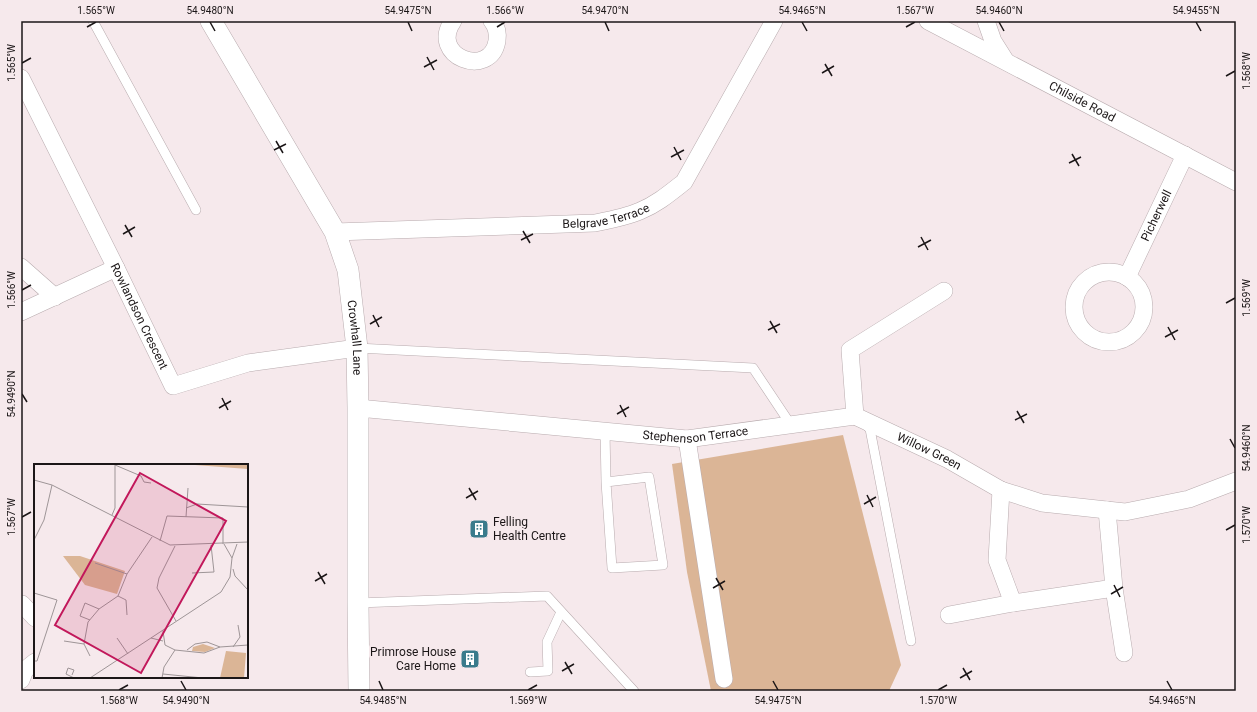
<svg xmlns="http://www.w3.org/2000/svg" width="1257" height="712" viewBox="0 0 1257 712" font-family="Roboto,sans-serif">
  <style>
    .green { fill: #dbb596 }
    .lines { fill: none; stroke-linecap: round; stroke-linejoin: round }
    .service-casing { stroke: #b8abae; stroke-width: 10 }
    .minor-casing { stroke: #b8abae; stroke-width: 18 }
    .tertiary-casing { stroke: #b8abae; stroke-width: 22 }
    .service { stroke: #fff; stroke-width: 9 }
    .minor { stroke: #fff; stroke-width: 17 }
    .tertiary { stroke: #fff; stroke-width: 21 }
    .ticks { fill: none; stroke: #1b1617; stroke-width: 1.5 }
    .labels { text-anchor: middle; stroke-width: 4; stroke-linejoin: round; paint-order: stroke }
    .street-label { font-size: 12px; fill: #1b1617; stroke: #f6e9ec }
    .poi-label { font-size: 12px; fill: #1b1617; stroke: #f6e9ec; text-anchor: start }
    .inset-road { fill: none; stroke: #9e9597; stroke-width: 1 }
    .view { fill: #c2185b; fill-opacity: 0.15; stroke: #c2185b; stroke-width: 2 }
    .inset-edge { fill: none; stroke: #1b1617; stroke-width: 2 }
    .neatline { fill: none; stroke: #1b1617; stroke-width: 1.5 }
    .ticks-label { font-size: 10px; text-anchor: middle; fill: #1b1617 }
  </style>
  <rect width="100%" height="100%" fill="#f6e9ec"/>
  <polygon class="green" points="843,435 901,665 889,691 711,691 687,572 672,464"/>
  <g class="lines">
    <g class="service-casing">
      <g id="service">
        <polyline points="93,21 196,210"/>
        <polyline points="357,348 753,368 791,425"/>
        <polyline points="864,423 870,429 911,641"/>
        <polyline points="605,431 606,482 649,477 663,565 612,568 606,482"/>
        <polyline points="358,603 547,596 634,691"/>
        <polyline points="530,672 548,671 547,642 561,612"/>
      </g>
    </g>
    <g class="minor-casing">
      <g id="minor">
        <path d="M453,21C428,56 490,80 497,41C498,34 497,27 492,21"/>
        <path id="s1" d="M928,21L1236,182"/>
        <polyline points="986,21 993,41 1005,60"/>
        <path id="s2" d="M21,78L116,268L173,386L248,363L357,348"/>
        <path id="s3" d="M335,232L595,223C610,220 626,217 640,211C657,204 670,193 684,182L774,21"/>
        <polyline points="21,267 55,297"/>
        <circle cx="1109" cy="307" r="35"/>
        <path id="s4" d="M1127,277L1185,155"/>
        <polyline points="21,312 116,268"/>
        <path id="s5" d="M358,408L687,439L855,416L850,350L944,291"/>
        <path id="s6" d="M855,416L947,459L1001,490L1042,503L1125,512L1189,499L1236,481"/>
        <polyline points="687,439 724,679"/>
        <polyline points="1001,490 997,560 1013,603 1114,588 1107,510"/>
        <polyline points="1114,588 1124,653"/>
        <polyline points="22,604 35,618"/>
        <polyline points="949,615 1013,603"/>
        <polyline points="21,680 25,670 35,662"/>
      </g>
    </g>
    <g class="tertiary-casing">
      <g id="tertiary">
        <path id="s7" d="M211,21L335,232L348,270L357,348L358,408V603L359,691"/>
      </g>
    </g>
    <use href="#service" class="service"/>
    <use href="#minor" class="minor"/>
    <use href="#tertiary" class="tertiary"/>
  </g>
  <path class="ticks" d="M210,22L215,31M408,22L412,31M605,22L609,31M802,22L807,31M999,22L1004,31M1196,22L1201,31M87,27L96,22M497,27L505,22M906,27L915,22M427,57L434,70M22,63L31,58M825,64L832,76M424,67L437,60M822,73L834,66M1226,76L1235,71M276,141L283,153M674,147L681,160M274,150L286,144M1072,154L1079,166M671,157L684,150M1069,163L1081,157M125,225L132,237M523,231L530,243M123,234L135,227M921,237L928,250M521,240L533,234M918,247L931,240M22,290L31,285M1226,303L1235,298M373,315L379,327M770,321L777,333M370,324L382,317M1168,327L1175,340M768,330L780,324M1165,337L1178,330M22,394L27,402M222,398L228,410M620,405L626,417M219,408L231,401M1017,411L1024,423M617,414L629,407M1015,420L1027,414M1230,439L1235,448M469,488L476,500M867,495L873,507M466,498L478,491M864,504L876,497M22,517L31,512M1226,530L1235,525M318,572L325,584M716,578L723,590M315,581L327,574M1114,585L1120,597M713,588L725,581M1111,594L1123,587M565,662L572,674M963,668L970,680M562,671L574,664M960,678L972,671M181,681L186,690M379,681L383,690M773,681L778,690M1167,681L1172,690M119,690L128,685M528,690L537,685M938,690L947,685"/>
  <defs>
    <g id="building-square" transform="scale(1)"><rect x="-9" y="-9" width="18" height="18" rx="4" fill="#397b8c" stroke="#f6e9ec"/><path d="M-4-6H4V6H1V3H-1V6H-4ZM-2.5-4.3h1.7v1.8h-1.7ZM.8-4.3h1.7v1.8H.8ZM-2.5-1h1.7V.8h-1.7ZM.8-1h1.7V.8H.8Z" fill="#fff"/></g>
  </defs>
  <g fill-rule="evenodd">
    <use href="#building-square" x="479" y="529"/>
    <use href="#building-square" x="470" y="659"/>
  </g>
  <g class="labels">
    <g class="street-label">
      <text dy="4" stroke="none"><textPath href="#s1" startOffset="174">Chilside Road</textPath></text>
      <text dy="4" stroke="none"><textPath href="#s3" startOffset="272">Belgrave Terrace</textPath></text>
      <text dy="4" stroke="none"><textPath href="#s4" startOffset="68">Picherwell</textPath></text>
      <text dy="4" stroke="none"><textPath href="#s2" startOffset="266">Rowlandson Crescent</textPath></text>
      <text dy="4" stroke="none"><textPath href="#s7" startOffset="353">Crowhall Lane</textPath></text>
      <text dy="4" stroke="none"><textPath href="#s5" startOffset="339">Stephenson Terrace</textPath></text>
      <text dy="4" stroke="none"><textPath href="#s6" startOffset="82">Willow Green</textPath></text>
    </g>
    <g class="poi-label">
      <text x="493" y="526">Felling<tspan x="493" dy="14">Health Centre</tspan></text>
      <text x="456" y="656" text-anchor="end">Primrose House<tspan x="456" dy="14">Care Home</tspan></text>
    </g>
  </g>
  <g transform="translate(34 464)">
    <rect width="214" height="214" fill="#f6e9ec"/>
    <path d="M162,0H214V5L161,1ZM29,92H46L91,107L83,130L51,121ZM169,180L181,184L171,188L158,187L159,183ZM192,187L212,189L210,214H186Z" fill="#dbb596"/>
    <path class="inset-road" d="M81,1L107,12L110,18L117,19M0,16L18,21L136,81L214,78M152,44L163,40L214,43M78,51L81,44V0M152,53L154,24M0,76L10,56L18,21M126,77L133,52L189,54V80M190,80L198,94L203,80M141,82L125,114L123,124L142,157M61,99L93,110M199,105L201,112L214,126M158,109L180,108L177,81M0,129L23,136L3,197H0M93,151L92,136L84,132L93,110L118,73M56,156L46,152L51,139L65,145M129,167L131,181L141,186L170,189L186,183L214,181M83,174L94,190M117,174L129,177M30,177L50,180M199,183L206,173L204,161M153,186L161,180L173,178L186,183M56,192L50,180L54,158L65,145L84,132M129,210L169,214M38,211L40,206L34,204L32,210L40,214M56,214L187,128L196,113L198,94M128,214L130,203L141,186"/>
    <path class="view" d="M106,9L192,57L107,209L21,161Z"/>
    <rect width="214" height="214" class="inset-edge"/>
  </g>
  <rect width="1257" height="712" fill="none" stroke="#f6e9ec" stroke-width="44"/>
  <rect x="22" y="22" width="1213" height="668" class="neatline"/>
  <g class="ticks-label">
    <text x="96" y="14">1.565°W</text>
    <text x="210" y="14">54.9480°N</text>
    <text x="408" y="14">54.9475°N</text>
    <text x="505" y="14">1.566°W</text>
    <text x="605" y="14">54.9470°N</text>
    <text x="802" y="14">54.9465°N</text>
    <text x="915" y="14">1.567°W</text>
    <text x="999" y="14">54.9460°N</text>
    <text x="1196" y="14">54.9455°N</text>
    <text transform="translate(11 63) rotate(-90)" y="4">1.565°W</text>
    <text transform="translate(1246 71) rotate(-90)" y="4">1.568°W</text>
    <text transform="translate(11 290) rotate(-90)" y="4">1.566°W</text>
    <text transform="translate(1246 298) rotate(-90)" y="4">1.569°W</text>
    <text transform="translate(11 394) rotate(-90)" y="4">54.9490°N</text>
    <text transform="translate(1246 448) rotate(-90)" y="4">54.9460°N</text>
    <text transform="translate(11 517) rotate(-90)" y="4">1.567°W</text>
    <text transform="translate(1246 525) rotate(-90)" y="4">1.570°W</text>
    <text x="119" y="704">1.568°W</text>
    <text x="186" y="704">54.9490°N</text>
    <text x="383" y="704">54.9485°N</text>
    <text x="528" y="704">1.569°W</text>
    <text x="778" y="704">54.9475°N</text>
    <text x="938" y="704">1.570°W</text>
    <text x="1172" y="704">54.9465°N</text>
  </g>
</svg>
